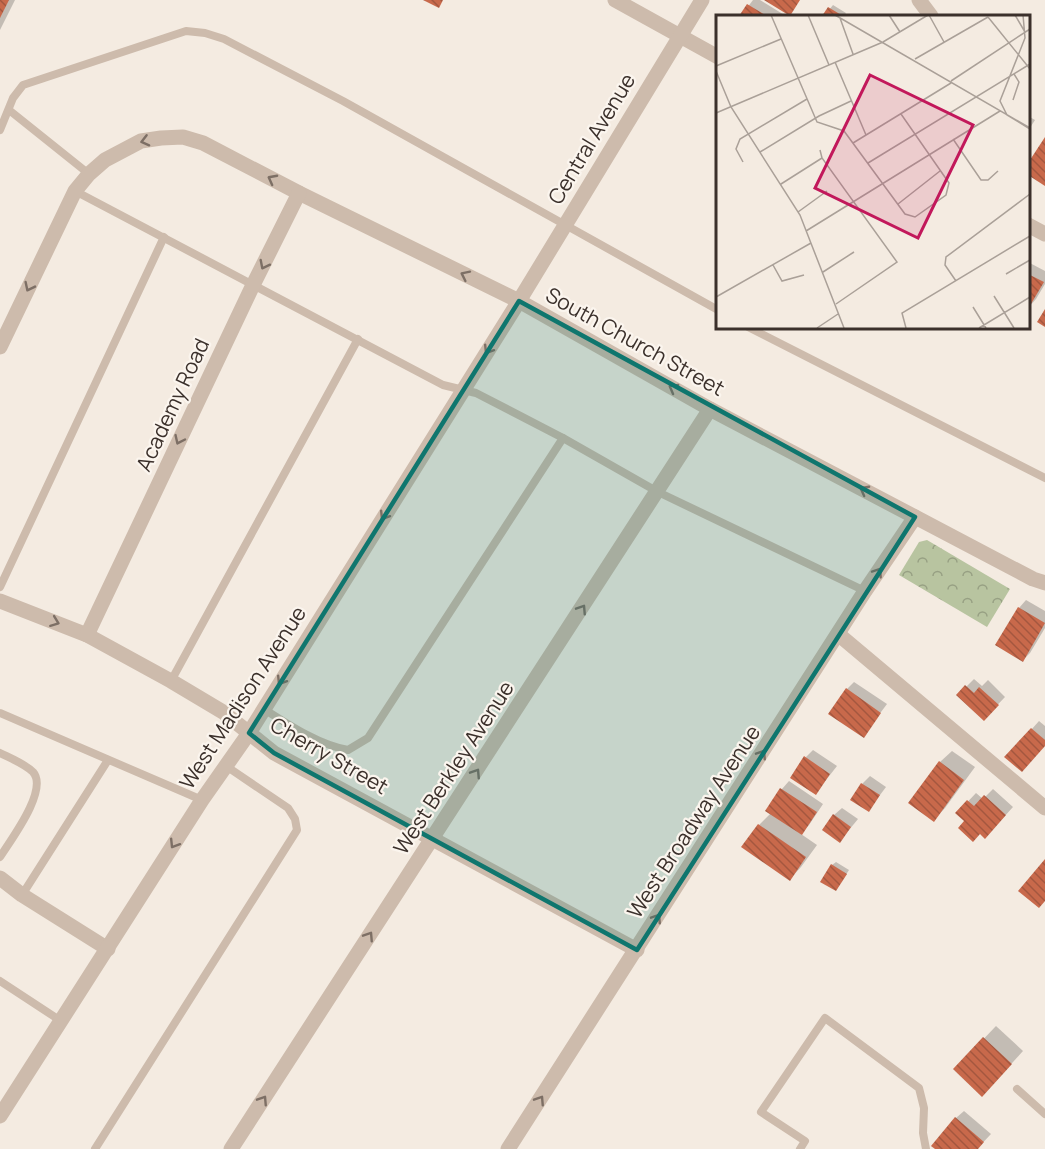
<svg xmlns="http://www.w3.org/2000/svg" width="1045" height="1149" viewBox="0 0 1045 1149" font-family="Manrope,sans-serif">
  <style>
    .park { fill: url(#park-crowns) }
    .shadow { fill: #0003 }
    .building { fill: url(#building-back-hatch) }
    .lines { fill: none; stroke-linecap: round; stroke-linejoin: round }
    .lane { stroke: #cdbbac; stroke-width: 8 }
    .street { stroke: #cdbbac; stroke-width: 15 }
    .oneway { stroke: #7d6f65 }
    .marked { fill: #0f766e; fill-opacity: 0.2; stroke: #0f766e; stroke-width: 4.5; stroke-linejoin: round }
    .labels { text-anchor: middle; stroke-width: 4.5; stroke-linejoin: round; paint-order: stroke }
    .street-label { font-size: 21px; fill: #3b302b; stroke: #fbf5ee }
    .inset-road { fill: none; stroke: #aaa098; stroke-width: 1.5 }
    .view { fill: #c2185b; fill-opacity: 0.15; stroke: #c2185b; stroke-width: 3 }
    .inset-edge { fill: none; stroke: #3b302b; stroke-width: 3 }
  </style>
  <defs>
    <pattern id="park-crowns" width="20" height="18" patternUnits="userSpaceOnUse" patternTransform="scale(1.5)"><rect width="20" height="18" fill="#b8c4a0"/><path d="M2 6a3 3 0 1 1 6 0M12 15a3 3 0 1 1 6 0" fill="none" stroke="#97a083"/></pattern>
    <pattern id="building-back-hatch" width="6" height="6" patternUnits="userSpaceOnUse" patternTransform="scale(1.5)"><rect width="6" height="6" fill="#c8694b"/><path d="M-1 5l2 2M0 0l6 6M5-1l2 2" fill="none" stroke="#a4573f"/></pattern>
  </defs>
  <rect width="100%" height="100%" fill="#f4ebe1"/>
  <polygon class="park" points="927,540 1010,589 987,627 899,575 919,542"/>
  <g class="shadow">
    <polygon points="0,0 15,0 0,30"/>
    <polygon points="753,0 760,0 786,16 741,16"/>
    <polygon points="833,5 846,13 844,16 824,16"/>
    <polygon points="1028,116 1035,120 1028,131"/>
    <polygon points="1028,262 1045,271 1045,284 1036,299 1029,307"/>
    <polygon points="1026,600 1045,611 1045,628 1030,653 1023,660 1019,608"/>
    <polygon points="974,679 982,686 988,680 1005,697 984,719 958,695"/>
    <polygon points="854,682 887,704 863,736 847,689"/>
    <polygon points="1039,721 1045,726 1045,745 1007,757"/>
    <polygon points="813,750 837,766 815,794 806,757"/>
    <polygon points="952,751 975,767 945,808 934,820 940,762"/>
    <polygon points="870,776 886,787 868,811 862,784"/>
    <polygon points="789,781 823,804 809,825 801,834 817,845 801,867 790,879 759,825 771,813 767,810 782,789"/>
    <polygon points="993,789 1013,807 993,829 966,821 957,813 976,793 983,799"/>
    <polygon points="842,808 858,819 840,841 834,815"/>
    <polygon points="836,862 849,870 836,890 832,865"/>
    <polygon points="996,1026 1023,1051 994,1083 955,1069"/>
    <polygon points="964,1111 991,1134 977,1149 937,1149 956,1118"/>
  </g>
  <g class="building">
    <polygon points="0,0 9,0 0,18"/>
    <polygon points="423,0 443,0 439,8"/>
    <polygon points="764,0 800,0 790,16"/>
    <polygon points="747,4 767,16 739,16"/>
    <polygon points="828,7 843,16 822,16"/>
    <polygon points="1045,137 1045,186 1028,175 1028,163"/>
    <polygon points="1028,274 1044,282 1028,309"/>
    <polygon points="1045,309 1045,327 1037,322"/>
    <polygon points="1018,607 1045,623 1023,662 995,645"/>
    <polygon points="965,685 974,693 979,687 999,705 984,721 956,695"/>
    <polygon points="846,688 881,713 864,738 828,714"/>
    <polygon points="1031,728 1045,740 1045,746 1022,772 1004,757"/>
    <polygon points="804,756 830,774 816,795 790,778"/>
    <polygon points="939,761 964,780 934,822 908,803"/>
    <polygon points="861,783 880,795 869,812 850,800"/>
    <polygon points="780,788 817,812 802,835 765,811"/>
    <polygon points="984,795 1006,815 985,839 980,834 973,842 958,828 964,821 955,813 967,800 974,806"/>
    <polygon points="833,814 851,827 840,843 822,830"/>
    <polygon points="758,824 806,857 790,881 741,847"/>
    <polygon points="1045,859 1045,901 1039,908 1018,891"/>
    <polygon points="831,864 847,874 836,891 820,882"/>
    <polygon points="983,1037 1012,1064 982,1097 953,1069"/>
    <polygon points="955,1117 984,1142 978,1149 935,1149 931,1146"/>
  </g>
  <g class="lines">
    <g class="lane">
      <polyline points="9,110 89,174"/>
      <polyline points="0,130 13,98 23,85 186,31 205,33 224,39 343,101 718,310"/>
      <polyline points="75,191 443,385 476,393 563,438 658,492 865,591"/>
      <polyline points="748,327 1045,478"/>
      <polyline points="0,587 164,237"/>
      <polyline points="171,681 358,339"/>
      <path d="M264,709C289,725 319,745 348,750L368,738L563,438"/>
      <polyline points="0,713 202,800"/>
      <path d="M0,753C10,758 25,764 33,772C49,790 10,841 0,857"/>
      <polyline points="22,895 108,760"/>
      <polyline points="0,981 61,1021"/>
      <polyline points="1017,1089 1045,1114"/>
      <polyline points="95,1149 297,830 295,819 288,808 226,766"/>
      <polyline points="800,1149 805,1141 761,1112 825,1018 919,1088 924,1108 923,1133 926,1149"/>
    </g>
    <g class="street">
      <polyline points="615,0 718,57"/>
      <polyline points="919,0 931,16"/>
      <polyline points="1028,225 1045,234"/>
      <polyline points="0,347 75,191 89,174 105,160 141,141 161,138 183,137 203,143 299,193 519,301 710,409 1033,579 1045,583"/>
      <polyline points="0,601 87,635 171,681 223,712 274,753 637,950"/>
      <polyline points="838,634 1045,808"/>
      <polyline points="87,635 253,285 299,193"/>
      <polyline points="0,878 22,895 108,949"/>
      <polyline points="0,1116 202,800 249,733 519,301 702,0"/>
      <polyline points="231,1149 710,409"/>
      <polyline points="508,1149 865,591 915,517"/>
    </g>
  </g>
  <defs><path id="oneway-chevron" d="M-2-3.5L2.5 0L-2 3.5" fill="none" stroke-width="1.6" stroke-linecap="round" stroke-linejoin="round" transform="scale(1.5)"/></defs>
  <g class="oneway">
    <use href="#oneway-chevron" transform="translate(145 141) rotate(166)"/>
    <use href="#oneway-chevron" transform="translate(272 179) rotate(-152)"/>
    <use href="#oneway-chevron" transform="translate(264 265) rotate(117)"/>
    <use href="#oneway-chevron" transform="translate(465 275) rotate(-154)"/>
    <use href="#oneway-chevron" transform="translate(29 287) rotate(116)"/>
    <use href="#oneway-chevron" transform="translate(488 350) rotate(122)"/>
    <use href="#oneway-chevron" transform="translate(673 388) rotate(-151)"/>
    <use href="#oneway-chevron" transform="translate(179 440) rotate(115)"/>
    <use href="#oneway-chevron" transform="translate(864 490) rotate(-152)"/>
    <use href="#oneway-chevron" transform="translate(384 516) rotate(122)"/>
    <use href="#oneway-chevron" transform="translate(878 572) rotate(-56)"/>
    <use href="#oneway-chevron" transform="translate(582 609) rotate(-57)"/>
    <use href="#oneway-chevron" transform="translate(55 622) rotate(21)"/>
    <use href="#oneway-chevron" transform="translate(281 681) rotate(122)"/>
    <use href="#oneway-chevron" transform="translate(762 754) rotate(-57)"/>
    <use href="#oneway-chevron" transform="translate(476 773) rotate(-57)"/>
    <use href="#oneway-chevron" transform="translate(174 844) rotate(122)"/>
    <use href="#oneway-chevron" transform="translate(657 918) rotate(-57)"/>
    <use href="#oneway-chevron" transform="translate(369 936) rotate(-57)"/>
    <use href="#oneway-chevron" transform="translate(263 1100) rotate(-57)"/>
    <use href="#oneway-chevron" transform="translate(540 1100) rotate(-57)"/>
  </g>
  <path class="marked" d="M519,301L915,517L637,950L274,753L249,733Z"/>
  <g class="labels">
    <g class="street-label">
      <text transform="translate(592 139) rotate(-59)" y="7">Central Avenue</text>
      <text transform="translate(635 342) rotate(29)" y="7">South Church Street</text>
      <text transform="translate(173 405) rotate(-65)" y="7">Academy Road</text>
      <text transform="translate(243 698) rotate(-57)" y="7">West Madison Avenue</text>
      <text transform="translate(329 756) rotate(30)" y="7">Cherry Street</text>
      <text transform="translate(454 768) rotate(-57)" y="7">West Berkley Avenue</text>
      <text transform="translate(694 822) rotate(-57)" y="7">West Broadway Avenue</text>
    </g>
  </g>
  <g transform="translate(716 15)">
    <rect width="314" height="314" fill="#f4ebe1"/>
    <path class="inset-road" d="M55,0L101,107L128,116L189,199L199,202L230,180L233,168L185,99M92,0L113,50M119,0L314,113M173,0L184,17M213,0L228,27M299,0L309,17M307,0L309,23L284,86L291,100L314,114M272,2L314,54M124,3L137,39M199,44L272,2M119,47L150,120M0,51L65,24M0,56L15,92L84,200L128,313M235,66L314,14M297,85L303,67L298,59M0,98L167,27L212,0M237,124L265,165H272L282,156M137,128L235,68M104,135L106,143L181,247L120,289M44,137L103,101L135,86M27,147L20,134L24,124L91,84M152,148L314,49M65,169L106,143M182,189L224,156M82,197L111,176M90,216L284,96M57,250L66,266L88,260M107,257L138,237M290,259L314,245M240,266L229,250L230,242L314,179M278,281L298,313M0,282L95,228M257,292L270,313M101,313L122,299M190,313L186,298L314,221M263,313L314,282"/>
    <path class="view" d="M154,60L257,110L202,223L99,173Z"/>
    <rect width="314" height="314" class="inset-edge"/>
  </g>
</svg>
